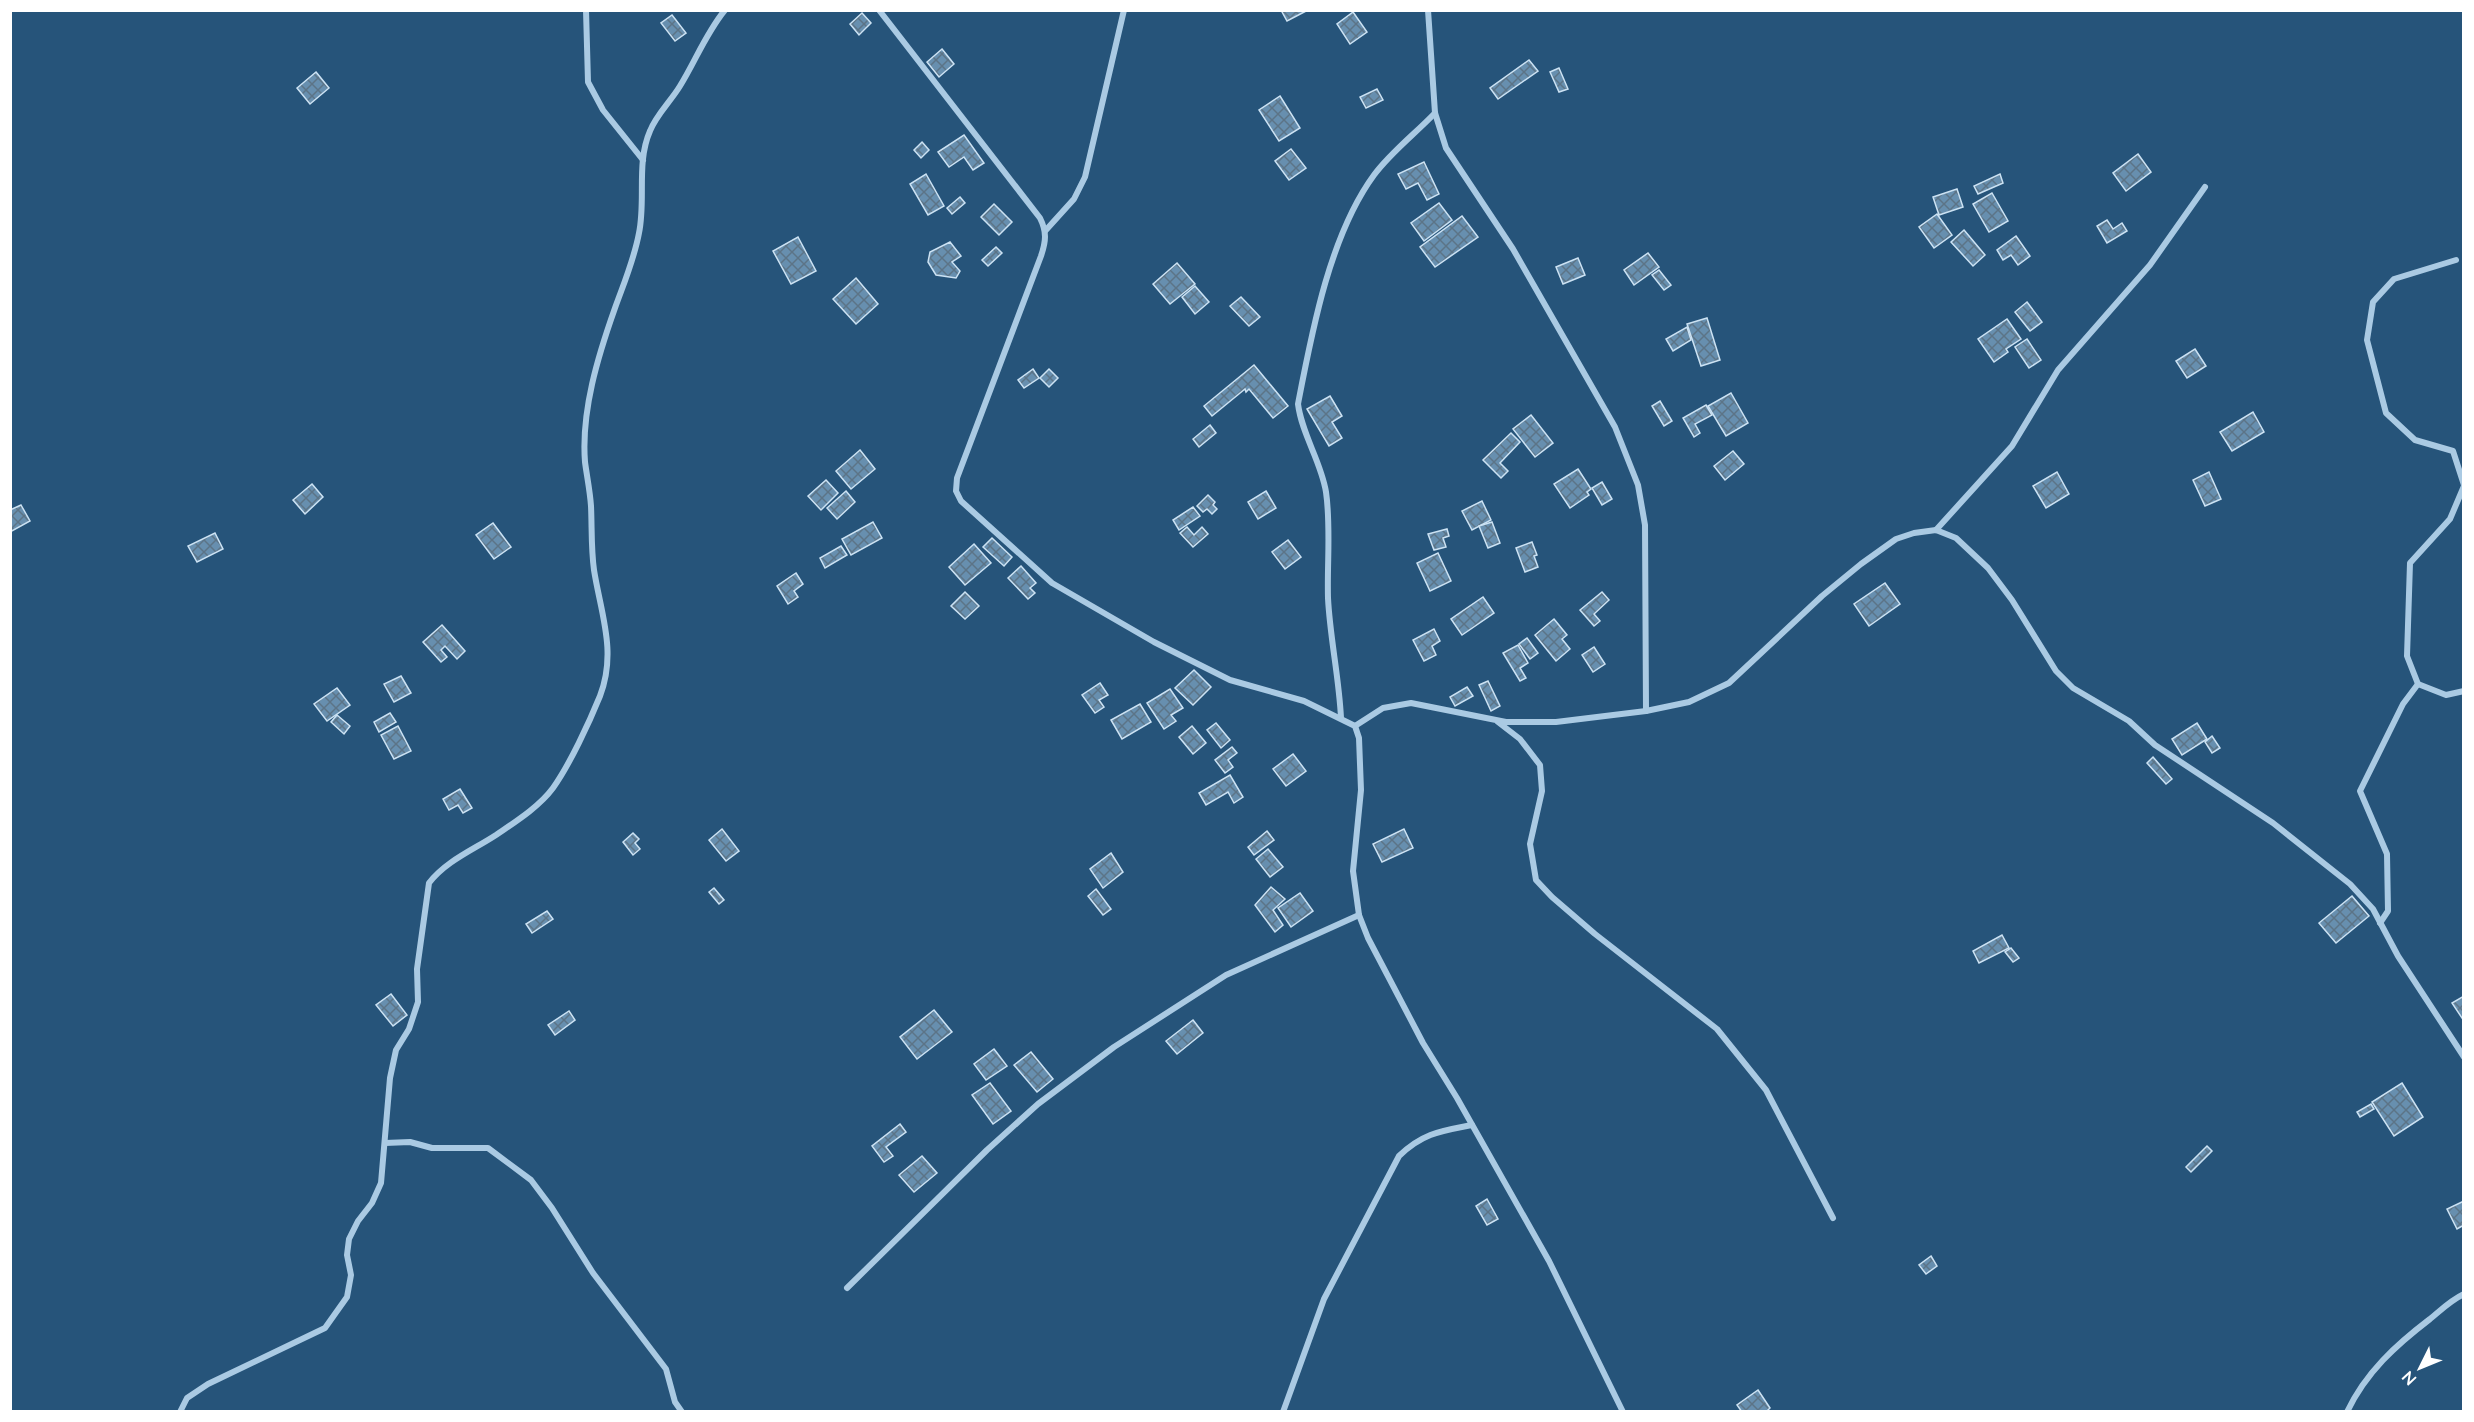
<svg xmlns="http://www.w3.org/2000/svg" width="2474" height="1422" viewBox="0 0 2474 1422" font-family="Lato,sans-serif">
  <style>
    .building { fill: url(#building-cross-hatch); stroke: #cce2f3; stroke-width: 1.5 }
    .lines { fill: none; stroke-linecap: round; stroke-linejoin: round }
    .minor { stroke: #aacae3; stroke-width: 6 }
  </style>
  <defs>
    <pattern id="building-cross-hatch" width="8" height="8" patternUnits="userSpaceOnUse" patternTransform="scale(1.5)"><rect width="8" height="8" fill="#678faf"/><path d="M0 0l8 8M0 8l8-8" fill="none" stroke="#5c7487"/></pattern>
  </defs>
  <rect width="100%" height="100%" fill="#26547a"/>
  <g class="building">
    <polygon points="1281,10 1308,10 1287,21"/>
    <polygon points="1353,12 1367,32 1350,44 1337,24"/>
    <polygon points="862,13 871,23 859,35 850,24"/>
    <polygon points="672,15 686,33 675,41 661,23"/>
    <polygon points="942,49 954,64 939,77 927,62"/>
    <polygon points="1529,60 1538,71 1498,99 1490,88"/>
    <polygon points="1559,68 1568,89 1559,92 1550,72"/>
    <polygon points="316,72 329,88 310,104 297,88"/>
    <polygon points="1377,89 1383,100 1366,108 1360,97"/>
    <polygon points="1280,96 1300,128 1279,141 1259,110"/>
    <polygon points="964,135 984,163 973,170 964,157 949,167 938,152"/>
    <polygon points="922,142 929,150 921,158 914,150"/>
    <polygon points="1291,149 1306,168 1289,180 1275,161"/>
    <polygon points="2138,154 2151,172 2126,191 2113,173"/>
    <polygon points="1424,162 1439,194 1427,200 1418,183 1406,189 1398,174"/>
    <polygon points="926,174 944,206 928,215 910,184"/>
    <polygon points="2000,174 2003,183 1978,194 1974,186"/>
    <polygon points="1957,189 1963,207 1939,215 1933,197"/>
    <polygon points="1992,193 2008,221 1989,232 1973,204"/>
    <polygon points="960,197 965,203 952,214 947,208"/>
    <polygon points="1439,203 1452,220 1424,241 1411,223"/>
    <polygon points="994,204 1012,222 999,235 981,217"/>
    <polygon points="1937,214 1952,235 1934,248 1919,227"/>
    <polygon points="1462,216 1478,237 1435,267 1420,247"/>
    <polygon points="2107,220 2113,229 2122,223 2127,231 2107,243 2097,226"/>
    <polygon points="1964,230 1985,255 1973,266 1951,242"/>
    <polygon points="2016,236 2030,256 2018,265 2011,255 2003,260 1997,250"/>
    <polygon points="798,237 816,271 791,284 773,251"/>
    <polygon points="950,242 961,256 952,262 960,271 956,278 936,275 928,262 930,252"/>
    <polygon points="996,247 1002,253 988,266 982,260"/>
    <polygon points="1648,253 1659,267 1634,285 1624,270"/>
    <polygon points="1578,258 1585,275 1563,284 1556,267"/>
    <polygon points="1177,263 1195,284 1170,304 1153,284"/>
    <polygon points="1659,270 1671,285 1664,290 1652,275"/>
    <polygon points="856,278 878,304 856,324 833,299"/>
    <polygon points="1195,286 1209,302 1195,314 1182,297"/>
    <polygon points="1241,297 1260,317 1249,326 1230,306"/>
    <polygon points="2027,302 2042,322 2030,331 2015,312"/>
    <polygon points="1707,318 1720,360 1701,366 1687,324"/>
    <polygon points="2007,319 2021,339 2006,349 2008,352 1994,362 1978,339"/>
    <polygon points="1687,327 1691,340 1673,351 1666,339"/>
    <polygon points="2027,339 2041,360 2029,368 2015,347"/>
    <polygon points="2195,349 2206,366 2187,378 2176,361"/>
    <polygon points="1254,365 1288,406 1273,418 1249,389 1246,392 1245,389 1212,416 1204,406"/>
    <polygon points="1033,369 1039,378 1024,388 1018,380"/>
    <polygon points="1049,369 1058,378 1049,387 1040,378"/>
    <polygon points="1731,393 1748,423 1726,436 1708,406"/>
    <polygon points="1330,396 1342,416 1332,422 1342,438 1329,446 1307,409"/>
    <polygon points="1660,401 1672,421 1664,426 1652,406"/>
    <polygon points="1706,405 1712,415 1695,424 1700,433 1694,437 1683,418"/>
    <polygon points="2253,412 2264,432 2232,451 2220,432"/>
    <polygon points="1531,415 1553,443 1535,457 1513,429"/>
    <polygon points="1210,425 1216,433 1199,447 1193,439"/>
    <polygon points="1511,433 1520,442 1500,463 1508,471 1501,478 1483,460"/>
    <polygon points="860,450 875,469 851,489 836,471"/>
    <polygon points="1733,451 1744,464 1725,480 1714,466"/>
    <polygon points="1578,469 1591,489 1587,492 1589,495 1570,508 1554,484"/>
    <polygon points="2057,472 2069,494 2046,508 2033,486"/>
    <polygon points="2209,472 2221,499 2205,506 2193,480"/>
    <polygon points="826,480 838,493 821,510 808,496"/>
    <polygon points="1602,482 1612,499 1602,505 1592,488"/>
    <polygon points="312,484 323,497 305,514 293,500"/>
    <polygon points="846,491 855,502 837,519 827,508"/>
    <polygon points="1266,491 1276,508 1258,519 1248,502"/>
    <polygon points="1208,495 1215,502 1213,505 1217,509 1212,514 1207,509 1203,512 1197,506"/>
    <polygon points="1482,501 1491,520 1472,530 1462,511"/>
    <polygon points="21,505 30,521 10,532 10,510"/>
    <polygon points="1193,507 1200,516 1179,530 1173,520"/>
    <polygon points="873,522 882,538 851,555 842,539"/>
    <polygon points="1492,522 1500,543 1488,548 1479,526"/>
    <polygon points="493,523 511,547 494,559 476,535"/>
    <polygon points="1187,527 1194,535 1202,527 1208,534 1193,547 1180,533"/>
    <polygon points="1447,529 1449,536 1443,538 1446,547 1434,550 1428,534"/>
    <polygon points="215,533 223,549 197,562 188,546"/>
    <polygon points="992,538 1012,557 1004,566 983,547"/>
    <polygon points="1288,540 1301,557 1285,569 1272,552"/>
    <polygon points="1532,542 1537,555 1534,556 1538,567 1525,572 1516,548"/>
    <polygon points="974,544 991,563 965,585 949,567"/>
    <polygon points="841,546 847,555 825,568 820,558"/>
    <polygon points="1438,553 1451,581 1430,591 1417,563"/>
    <polygon points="1021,566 1036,583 1030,588 1035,593 1028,599 1008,578"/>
    <polygon points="796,573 803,584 794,591 798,597 788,604 777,586"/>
    <polygon points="1885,583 1900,604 1869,626 1854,604"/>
    <polygon points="965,592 979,606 965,619 951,606"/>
    <polygon points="1602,592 1609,600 1594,614 1600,621 1594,626 1580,610"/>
    <polygon points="1483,597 1494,613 1462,635 1451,619"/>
    <polygon points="1554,619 1567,635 1562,639 1570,649 1556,661 1535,635"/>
    <polygon points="442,625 465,651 457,659 445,646 441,650 447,657 441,662 423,642"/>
    <polygon points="1434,629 1440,641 1432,646 1436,655 1424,661 1413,640"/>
    <polygon points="1527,638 1538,653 1530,659 1519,644"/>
    <polygon points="1518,645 1528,663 1520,668 1526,678 1520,681 1503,653"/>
    <polygon points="1594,647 1605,664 1593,672 1582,655"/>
    <polygon points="1194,670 1211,687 1193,705 1175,688"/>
    <polygon points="401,676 411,693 394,702 384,684"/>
    <polygon points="1488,681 1500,706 1491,711 1479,685"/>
    <polygon points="1100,683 1108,695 1099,700 1104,707 1095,713 1082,695"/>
    <polygon points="1467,687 1473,696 1455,706 1450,697"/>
    <polygon points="337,688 350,705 327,721 314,704"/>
    <polygon points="1170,689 1183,708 1171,715 1176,721 1164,729 1147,703"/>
    <polygon points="1140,704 1151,722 1122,739 1111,720"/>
    <polygon points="390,713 396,722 379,732 374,722"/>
    <polygon points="337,715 350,726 344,734 331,722"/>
    <polygon points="1216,723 1230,740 1221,748 1207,730"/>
    <polygon points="2197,723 2207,739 2182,755 2172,739"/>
    <polygon points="398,726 411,751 394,759 381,735"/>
    <polygon points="1192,726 1206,743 1193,754 1179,737"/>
    <polygon points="2212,736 2220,748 2212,753 2205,742"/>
    <polygon points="1232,747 1237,753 1228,760 1233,767 1225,773 1215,760"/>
    <polygon points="1293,754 1306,771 1286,786 1273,769"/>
    <polygon points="2153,757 2172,779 2166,784 2147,763"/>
    <polygon points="1230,775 1243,797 1234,803 1228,792 1206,805 1199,793"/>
    <polygon points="460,789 472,808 463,813 458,805 449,810 443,799"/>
    <polygon points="722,829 739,851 726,861 709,840"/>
    <polygon points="1404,829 1413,848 1382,862 1373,844"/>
    <polygon points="1267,831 1274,840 1254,855 1248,847"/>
    <polygon points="633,833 639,839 635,843 640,849 633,855 623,842"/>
    <polygon points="1268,849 1283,867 1270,877 1256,859"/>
    <polygon points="1111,853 1123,872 1103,888 1090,869"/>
    <polygon points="1271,887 1285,899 1273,910 1283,925 1275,932 1255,905"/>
    <polygon points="714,888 724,900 719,904 709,892"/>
    <polygon points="1096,889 1111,909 1103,915 1088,896"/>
    <polygon points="1300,893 1313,911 1291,927 1278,908"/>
    <polygon points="2352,896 2369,916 2336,943 2319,923"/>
    <polygon points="547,911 553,919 532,933 526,924"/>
    <polygon points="2002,935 2009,948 1979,963 1973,951"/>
    <polygon points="2011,948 2019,958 2013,962 2005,952"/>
    <polygon points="391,994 407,1015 393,1026 376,1005"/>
    <polygon points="2464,996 2464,1021 2452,1003"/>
    <polygon points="934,1010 952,1032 917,1059 900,1037"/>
    <polygon points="569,1011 575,1020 555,1035 548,1025"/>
    <polygon points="1193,1020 1203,1033 1177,1054 1166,1041"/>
    <polygon points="994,1049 1007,1066 986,1080 974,1064"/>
    <polygon points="1031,1052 1053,1079 1037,1092 1014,1065"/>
    <polygon points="990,1083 1011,1111 993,1124 972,1095"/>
    <polygon points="2402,1083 2423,1117 2394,1136 2372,1102"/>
    <polygon points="2371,1104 2374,1109 2360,1117 2357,1112"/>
    <polygon points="900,1124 906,1132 886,1147 893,1156 884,1162 872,1146"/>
    <polygon points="2207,1146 2212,1151 2191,1172 2186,1167"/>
    <polygon points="922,1156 937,1173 914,1192 899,1175"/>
    <polygon points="1487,1199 1498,1219 1487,1225 1476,1206"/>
    <polygon points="2464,1201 2464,1225 2457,1229 2447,1209"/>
    <polygon points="1931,1256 1937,1266 1926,1274 1919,1265"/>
    <polygon points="1758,1390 1770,1408 1766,1412 1742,1412 1737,1405"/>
  </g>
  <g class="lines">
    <g class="minor">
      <polyline points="586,10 588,82 603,110 643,160"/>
      <path d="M879,10L1040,218C1047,232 1046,241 1041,256L957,478L956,491L961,501L1052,583L1154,642L1230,680L1304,701L1355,726L1359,738L1361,790L1353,871L1359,915L1368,938L1423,1043L1457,1098L1549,1261L1623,1412"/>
      <polyline points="1428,10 1435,113 1446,148 1513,249 1615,427 1638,485 1645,525 1646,711"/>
      <polyline points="1046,230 1074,199 1085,177 1124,10"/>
      <polyline points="2456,260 2394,279 2373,302 2367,340 2386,413 2415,440 2453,451 2464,485"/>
      <polyline points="2464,486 2450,519 2410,563 2407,656 2418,684 2446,695 2464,691"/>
      <polyline points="1936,530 2012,446 2058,370 2150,265 2205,187"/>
      <path d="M1341,718C1339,677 1330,638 1328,598C1327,563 1331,526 1326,492C1321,461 1302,435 1298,404C1312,331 1330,235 1374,175C1391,152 1416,133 1435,113"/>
      <polyline points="1498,722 1520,739 1540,765 1542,791 1530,844 1536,880 1552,897 1595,934 1717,1029 1766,1090 1833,1218"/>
      <polyline points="1355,726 1383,708 1411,703 1506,722 1556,722 1646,711 1689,702 1729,683 1822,596 1861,564 1896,539 1914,533 1936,530 1956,538 1988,568 2012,600 2056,671 2073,688 2129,721 2155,745 2273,823 2350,884 2373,909 2398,956 2464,1057"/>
      <polyline points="2380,923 2388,911 2387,854 2360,791 2403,704 2418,684"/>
      <polyline points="385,1143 410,1142 432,1148 488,1148 531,1180 552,1208 593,1273 666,1369 675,1402 682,1412"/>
      <polyline points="847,1288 987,1150 1038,1104 1114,1047 1226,975 1359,915"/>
      <path d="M180,1412L187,1398L208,1384L325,1328L347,1297L351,1275L347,1255L349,1239L358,1221L372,1203L381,1183L390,1078L396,1050L409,1029L418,1002L417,969L429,883C446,861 473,850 496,835C515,822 539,807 553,788C570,764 589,723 600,696C617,652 601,614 594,570C591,549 592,527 591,506C590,491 587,477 585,462C581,411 598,356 615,308C624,283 634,260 639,233C646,200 636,163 650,131C656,115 671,101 680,86C695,62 706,33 725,10"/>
      <path d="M1283,1412L1324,1299L1399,1156C1423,1133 1441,1131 1472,1125"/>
      <path d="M2347,1412C2366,1372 2396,1345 2430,1319C2441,1310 2451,1300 2464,1294"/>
    </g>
  </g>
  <rect width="2474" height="1422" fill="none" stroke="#ffffff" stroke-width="24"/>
  <g transform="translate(2420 1368) rotate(227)" stroke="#26547a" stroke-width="4.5" paint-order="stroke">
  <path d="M0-4.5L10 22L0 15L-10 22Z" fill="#ffffff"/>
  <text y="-9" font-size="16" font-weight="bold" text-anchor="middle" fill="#ffffff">N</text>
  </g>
</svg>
